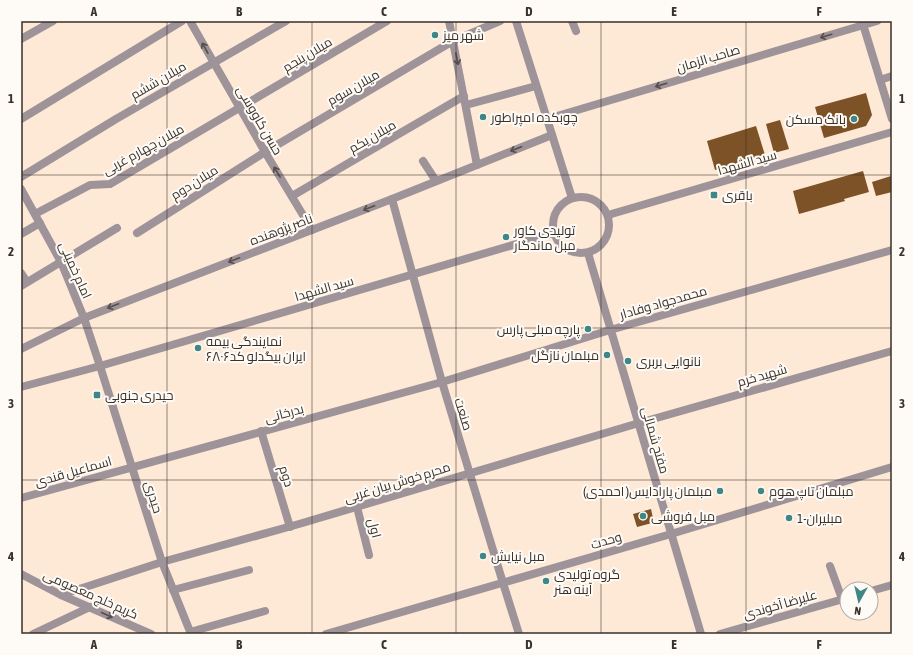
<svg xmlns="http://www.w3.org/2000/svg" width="913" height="655" viewBox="0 0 913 655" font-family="'Asap Condensed',Cairo,sans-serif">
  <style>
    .building { fill: #7c5226 }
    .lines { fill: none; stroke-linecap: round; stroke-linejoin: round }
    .minor { stroke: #9d9399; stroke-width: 8 }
    .tertiary { stroke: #9d9399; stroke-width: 8 }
    .oneway { stroke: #574e4b }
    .grid { fill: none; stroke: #39312a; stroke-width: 1; stroke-opacity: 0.55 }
    .poi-dot { fill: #3f8785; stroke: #fefaf6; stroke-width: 1.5 }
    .labels { text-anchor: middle; stroke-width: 4; stroke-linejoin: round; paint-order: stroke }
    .poi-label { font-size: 13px; fill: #39312a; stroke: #fefaf6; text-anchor: start }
    .street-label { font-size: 13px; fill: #39312a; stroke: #fefaf6 }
    .neatline { fill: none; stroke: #39312a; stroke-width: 1.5 }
    .grid-label { font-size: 13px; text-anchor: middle; font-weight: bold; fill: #39312a }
  </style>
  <rect width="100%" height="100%" fill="#fee9d6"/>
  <g class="building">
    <polygon points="866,93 872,115 866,126 824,138 815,107"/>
    <polygon points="780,120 789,149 774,153 766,124"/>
    <polygon points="756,126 765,155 715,170 707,141"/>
    <polygon points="863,171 869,192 844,199 845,201 799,214 793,191"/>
    <polygon points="891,176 892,192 876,196 872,182"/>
    <polygon points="651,509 653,518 652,523 637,527 633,514"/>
  </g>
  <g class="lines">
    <g class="minor">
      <polyline points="449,21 477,165"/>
      <polyline points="572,21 576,31"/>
      <polyline points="21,39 53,21"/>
      <polyline points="880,80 892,76"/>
      <polyline points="466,105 536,86"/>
      <polyline points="21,119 182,21"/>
      <polyline points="547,119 877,21"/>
      <polyline points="423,161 436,181"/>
      <polyline points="21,177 116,119 286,21"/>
      <polyline points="292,196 464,96"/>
      <polyline points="35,214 90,185 110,184 387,21"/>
      <polyline points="137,233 265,152 453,41 500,21"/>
      <polyline points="21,234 40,223"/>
      <polyline points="21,273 27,282"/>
      <polyline points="21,286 117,228"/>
      <polyline points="21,349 84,318 392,199 552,135"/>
      <polyline points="261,431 290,527"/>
      <polyline points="21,498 442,382 610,330 892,250"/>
      <polyline points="357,507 369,555"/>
      <polyline points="830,566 842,599"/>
      <polyline points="503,583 519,634"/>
      <polyline points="173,590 249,570"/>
      <polyline points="871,591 892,585"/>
      <polyline points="61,595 162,562 299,524 639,423 892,351"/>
      <polyline points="190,632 265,611"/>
      <polyline points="33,634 90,607"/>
      <polyline points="720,634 847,598"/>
    </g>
    <g class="tertiary">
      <polyline points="190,21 265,152 312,230"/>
      <polyline points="516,21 572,198"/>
      <polyline points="862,21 892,119"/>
      <polyline points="21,189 61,262 84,318 100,366 162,562 191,634"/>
      <circle cx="581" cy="225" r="28"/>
      <polyline points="392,199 442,382 503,583"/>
      <polyline points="608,215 892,132"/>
      <polyline points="588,253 701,634"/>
      <polyline points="21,387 100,366 554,233"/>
      <polyline points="21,574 61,595 151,634"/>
      <polyline points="326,634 671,534 892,467"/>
    </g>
  </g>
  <defs><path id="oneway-shaft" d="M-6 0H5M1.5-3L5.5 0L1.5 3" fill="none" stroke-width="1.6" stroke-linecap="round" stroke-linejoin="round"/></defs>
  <g class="oneway">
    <use href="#oneway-shaft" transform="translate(826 36) rotate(163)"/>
    <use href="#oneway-shaft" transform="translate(205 48) rotate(-119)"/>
    <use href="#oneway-shaft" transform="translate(457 59) rotate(79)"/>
    <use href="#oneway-shaft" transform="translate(661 85) rotate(163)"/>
    <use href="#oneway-shaft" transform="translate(516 149) rotate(159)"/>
    <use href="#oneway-shaft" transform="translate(277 172) rotate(-122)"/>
    <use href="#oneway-shaft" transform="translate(369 208) rotate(159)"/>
    <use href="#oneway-shaft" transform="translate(234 260) rotate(159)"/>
    <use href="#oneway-shaft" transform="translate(113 306) rotate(159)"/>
    <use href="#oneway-shaft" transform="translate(107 615) rotate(24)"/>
  </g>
  <path class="grid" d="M167,21V634M312,21V634M456,21V634M601,21V634M746,21V634M21,175H892M21,328H892M21,480H892"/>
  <g class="poi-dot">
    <circle cx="435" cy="35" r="4"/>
    <circle cx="483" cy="117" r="4"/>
    <circle cx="854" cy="119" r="4"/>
    <rect x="710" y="191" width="8" height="8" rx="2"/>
    <circle cx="506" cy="237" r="4"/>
    <circle cx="588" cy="329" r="4"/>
    <circle cx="198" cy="348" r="4"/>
    <circle cx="607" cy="355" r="4"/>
    <circle cx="628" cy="361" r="4"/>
    <rect x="93" y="391" width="8" height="8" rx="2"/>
    <circle cx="720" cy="491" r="4"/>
    <circle cx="761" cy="491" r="4"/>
    <circle cx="643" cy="516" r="4"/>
    <circle cx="789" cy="518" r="4"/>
    <circle cx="483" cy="556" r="4"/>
    <circle cx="546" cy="581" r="4"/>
  </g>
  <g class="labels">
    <g class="poi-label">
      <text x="443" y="40">شهر میز</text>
      <text x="491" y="122">چوبکده امپراطور</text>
      <text x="846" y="124" text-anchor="end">بانک مسکن</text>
      <text x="722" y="200">باقری</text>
      <text x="514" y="235">تولیدی کاور<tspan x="514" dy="15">مبل ماندگار</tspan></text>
      <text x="580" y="334" text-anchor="end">پارچه مبلی پارس</text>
      <text x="206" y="346">نمایندگی بیمه<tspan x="206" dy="15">ایران بیگدلو کد۶۸۰۶</tspan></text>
      <text x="599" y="360" text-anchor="end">مبلمان نازگل</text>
      <text x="636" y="366">نانوایی بربری</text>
      <text x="105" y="400">حیدری جنوبی</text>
      <text x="712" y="496" text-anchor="end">مبلمان پارادایس( احمدی)</text>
      <text x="769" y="496">مبلمان تاپ هوم</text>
      <text x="651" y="521">مبل فروشی</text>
      <text x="797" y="523">مبلیران-1</text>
      <text x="491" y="561">مبل نیایش</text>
      <text x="554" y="579">گروه تولیدی<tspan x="554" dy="15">آینه هنر</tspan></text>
    </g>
    <g class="street-label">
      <text transform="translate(307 54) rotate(-31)" y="5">میلان پنجم</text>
      <text transform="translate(708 58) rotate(-17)" y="5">صاحب الزمان</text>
      <text transform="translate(158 80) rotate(-30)" y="5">میلان ششم</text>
      <text transform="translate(353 87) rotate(-30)" y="5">میلان سوم</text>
      <text transform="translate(260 120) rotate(60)" y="5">حسن کاووسی</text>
      <text transform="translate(372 136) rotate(-30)" y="5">میلان یکم</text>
      <text transform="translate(143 149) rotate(-29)" y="5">میلان چهارم غربی</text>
      <text transform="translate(747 162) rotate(-16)" y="5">سید الشهدا</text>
      <text transform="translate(194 182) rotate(-32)" y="5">میلان دوم</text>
      <text transform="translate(281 229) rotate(-21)" y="5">ناصر پژوهنده</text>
      <text transform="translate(76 270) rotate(66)" y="5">امام خمینی</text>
      <text transform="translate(324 288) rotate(-16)" y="5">سید الشهدا</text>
      <text transform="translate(663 302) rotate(-16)" y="5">محمدجواد وفادار</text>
      <text transform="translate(762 375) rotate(-16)" y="5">شهید خرم</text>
      <text transform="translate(284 413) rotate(-15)" y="5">بدرخانی</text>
      <text transform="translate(464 414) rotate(73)" y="5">صنعت</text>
      <text transform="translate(656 440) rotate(74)" y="5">مفتح شمالی</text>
      <text transform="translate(73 471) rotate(-16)" y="5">اسماعیل قندی</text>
      <text transform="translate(287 476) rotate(73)" y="5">دوم</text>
      <text transform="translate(397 482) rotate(-17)" y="5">محرم خوش بیان غربی</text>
      <text transform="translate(154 497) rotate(73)" y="5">حیدری</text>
      <text transform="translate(375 528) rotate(76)" y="5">اول</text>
      <text transform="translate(606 540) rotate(-16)" y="5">وحدت</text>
      <text transform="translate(91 594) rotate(24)" y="5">کریم خلج معصومی</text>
      <text transform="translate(780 604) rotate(-16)" y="5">علیرضا آخوندی</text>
    </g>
  </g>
  <rect width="913" height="655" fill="none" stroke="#fefaf6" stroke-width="44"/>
  <g transform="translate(859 601) rotate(188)"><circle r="19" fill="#fefaf6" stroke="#afaaa4"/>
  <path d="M0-3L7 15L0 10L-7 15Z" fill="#3f8785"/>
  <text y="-6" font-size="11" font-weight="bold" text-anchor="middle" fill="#39312a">N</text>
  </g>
  <rect x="22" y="22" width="869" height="611" class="neatline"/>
  <g class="grid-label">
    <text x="94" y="16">A</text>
    <text x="239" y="16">B</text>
    <text x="384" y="16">C</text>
    <text x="529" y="16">D</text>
    <text x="674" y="16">E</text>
    <text x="819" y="16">F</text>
    <text x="11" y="103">1</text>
    <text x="902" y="103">1</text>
    <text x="11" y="256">2</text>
    <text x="902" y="256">2</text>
    <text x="11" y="408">3</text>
    <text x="902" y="408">3</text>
    <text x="11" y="561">4</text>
    <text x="902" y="561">4</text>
    <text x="94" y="649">A</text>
    <text x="239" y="649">B</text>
    <text x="384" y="649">C</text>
    <text x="529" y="649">D</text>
    <text x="674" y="649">E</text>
    <text x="819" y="649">F</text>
  </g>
</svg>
